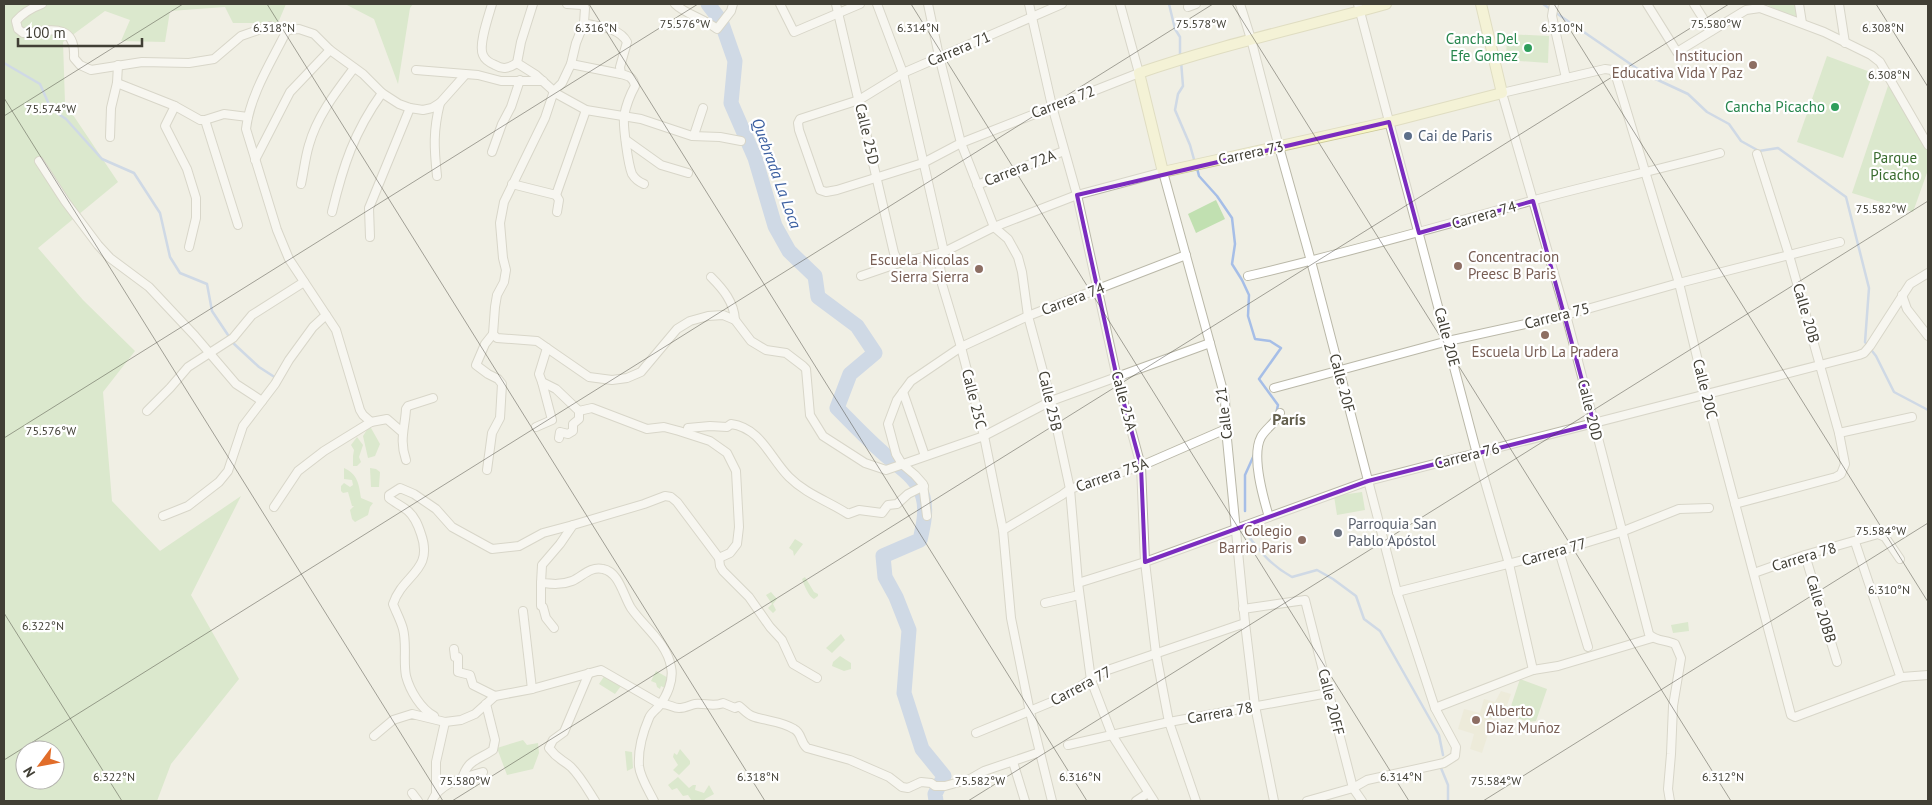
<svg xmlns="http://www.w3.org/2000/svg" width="1932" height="805" viewBox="0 0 1932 805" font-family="'PT Sans',sans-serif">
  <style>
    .education { fill: #e8e6cf }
    .green { fill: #c1e0b1; fill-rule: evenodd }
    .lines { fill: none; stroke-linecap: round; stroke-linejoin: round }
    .stream { stroke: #a6bee7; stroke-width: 2.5 }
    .river { stroke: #a6bee7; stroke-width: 15 }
    .street-casing { stroke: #bab8a8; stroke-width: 10 }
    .secondary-casing { stroke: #cbc898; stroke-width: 12 }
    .street { stroke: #fff; stroke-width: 8 }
    .secondary { stroke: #f8f6c6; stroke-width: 10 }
    .marked { fill: none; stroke: #7b2cbf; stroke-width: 4; stroke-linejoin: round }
    .ticks { fill: none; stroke: #413f35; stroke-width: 1; stroke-opacity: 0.45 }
    .leisure-dot { fill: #2e9e5b; stroke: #fff; stroke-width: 2 }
    .education-dot { fill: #8d6e63; stroke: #fff; stroke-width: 2 }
    .service-dot { fill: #5c6f8a; stroke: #fff; stroke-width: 2 }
    .worship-dot { fill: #6b7280; stroke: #fff; stroke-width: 2 }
    .labels { text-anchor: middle; stroke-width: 4.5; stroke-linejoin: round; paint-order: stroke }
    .leisure-label { font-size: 15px; fill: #27864d; stroke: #fff; text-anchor: end }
    .street-label { font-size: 15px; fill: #413f35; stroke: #fff }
    .education-label { font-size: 15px; fill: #785e54; stroke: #fff; text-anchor: end }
    .service-label { font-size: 15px; fill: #4e5e75; stroke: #fff; text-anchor: start }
    .park-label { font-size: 15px; fill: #396c2f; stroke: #fff }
    .worship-label { font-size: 15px; fill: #5b616d; stroke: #fff; text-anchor: start }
    .water-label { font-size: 16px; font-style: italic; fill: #3b5fa0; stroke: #fff }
    .neighbourhood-label { font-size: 16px; font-weight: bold; fill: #635f4d; stroke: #fff }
    .ticks-label { font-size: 12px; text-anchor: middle; fill: #413f35; stroke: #fff; stroke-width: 4.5; stroke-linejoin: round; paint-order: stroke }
  </style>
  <rect width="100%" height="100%" fill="#f0efe4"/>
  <polygon class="education" points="1501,691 1511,694 1506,708 1497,705 1495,708 1489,726 1496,729 1495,732 1489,731 1482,753 1470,749 1474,734 1458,729 1464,709 1480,713 1484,699 1495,702"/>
  <g class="green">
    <path d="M4,4H286L278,23H233L225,7L170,11L165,42L121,41L130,20L105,11L63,42L65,103L118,182L38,248L83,300L135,351L103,392L112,501L160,551L241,496L191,595L239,679L171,764L157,801H4ZM25,750H55V780H25Z"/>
    <polygon points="345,4 413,4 410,8 398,84 374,19"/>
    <polygon points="1748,4 1796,4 1798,19 1765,4 1749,6"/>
    <polygon points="1507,34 1549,36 1548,63 1506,60"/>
    <polygon points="1827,56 1873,73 1843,158 1797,142"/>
    <polygon points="1889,83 1928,150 1928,170 1913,212 1852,193"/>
    <polygon points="1216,200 1225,219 1196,233 1188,214"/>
    <polygon points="368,428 371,428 380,444 375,456 368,458 363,436"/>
    <polygon points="357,437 363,445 359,457 361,462 357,466 353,466 353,456 354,450 351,445"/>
    <path d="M344,468C358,474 359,485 361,498L373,503L370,507L368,515L355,522L352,519L350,510L354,506H352L348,492L343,493L341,491V486L344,483L350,487L353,485L352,480L344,479Z"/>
    <polygon points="370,468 376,469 380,472 379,487 371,487"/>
    <polygon points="1362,492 1365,510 1337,515 1334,496"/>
    <polygon points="795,539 803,544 794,556 793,551 789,548"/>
    <path d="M805,577L814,592L818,594V596L814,599C809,597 804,585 802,579Z"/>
    <polygon points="771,592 777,599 773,604 776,610 773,613 768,608 772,604 766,595"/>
    <polygon points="1688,622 1689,631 1673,633 1671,625"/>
    <polygon points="841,634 845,640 832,653 826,648"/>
    <polygon points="840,656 851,663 851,669 844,671 832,666 833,662"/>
    <polygon points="656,671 670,679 667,689 661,686 660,689 657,687 656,683 651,681"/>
    <polygon points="605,675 621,686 615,694 599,684"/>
    <polygon points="1520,679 1547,689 1536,721 1529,722 1508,715"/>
    <polygon points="523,740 527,745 538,743 539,753 533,769 507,775 497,748"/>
    <polygon points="680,749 690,761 690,764 679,775 673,770 678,765 673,757 674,753 677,755"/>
    <polygon points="625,751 632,752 633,768 627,771"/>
    <polygon points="678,777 689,788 693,785 696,785 695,790 704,793 709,785 714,794 705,799 704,801 692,801 688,795 683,796 677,788 672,790 668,785"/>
  </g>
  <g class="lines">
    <g class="stream">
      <polyline points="1169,4 1175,29 1180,37 1180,56"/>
      <polyline points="1543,4 1645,74 1688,94 1707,112 1729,124 1741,141 1759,151 1778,148 1846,197 1869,288 1865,342 1876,356 1894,392 1928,410"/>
      <polyline points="1181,61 1183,86 1178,94 1175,110 1190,145 1195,163"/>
      <polyline points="4,63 40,84 51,109 66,119 102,159 134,173 160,213 170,257 180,273 207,284 212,311 230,338"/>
      <polyline points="1197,168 1199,176 1217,196 1232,218 1235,244 1232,264 1242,280 1249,295 1248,316 1255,339 1270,341 1281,348 1259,379 1278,405 1276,414"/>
      <polyline points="232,342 259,367 276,378"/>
      <polyline points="1245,511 1245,475 1254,455"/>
      <path d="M1247,534C1260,552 1272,566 1292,577L1317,570L1333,579L1356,596L1364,619L1380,631L1439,735L1443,755"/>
      <polyline points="1441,768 1448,785 1448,801"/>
    </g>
    <path class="river" d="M708,4L721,21L735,61L731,103L755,158L775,226L789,251L815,276L818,297L857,326L875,353L850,374L837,408C852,423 866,438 882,452C897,466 917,476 923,497C927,511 923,527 920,540L883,556L885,577L896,597L909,630L904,693L922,749L944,776L935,794L936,801"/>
    <g class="street-casing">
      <g id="street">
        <path d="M42,4C31,8 23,13 16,21L18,29L23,33C48,31 76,21 74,58L80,65L91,70L142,62L189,63L214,59L241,36L270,26L287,30L299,29L314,34L330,50L363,74L382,93L399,104L410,108L423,110L432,108L440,103L465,75"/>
        <path d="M492,4C489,15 478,45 483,55C485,60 490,63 495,65C503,70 509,68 517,63"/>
        <polyline points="533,4 521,42 517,63 536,75 557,94 586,110 641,119 692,136 720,137 741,141"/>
        <path d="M567,4L582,5L585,8L584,23C598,27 619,27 627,42L620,67L621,74C629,76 633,77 635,86C630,95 626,106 624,116C623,127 628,164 632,174C635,179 639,182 644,184"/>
        <path d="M675,4C685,14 705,19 717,29L731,11L733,4"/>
        <polyline points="780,4 794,32 860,4"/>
        <polyline points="836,4 894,253 899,263"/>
        <polyline points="877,4 903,73 944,252 940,266 942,284 961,347 984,436 1003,530 1011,618 1030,712 1052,801"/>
        <polyline points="928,4 939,56 961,143 994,227 1008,239 1018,257 1022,272 1028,316 1051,401 1070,489 1078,583 1091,680 1112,735 1154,801"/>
        <polyline points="1029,4 1052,106 1077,195 1117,378 1141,466 1145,562 1156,654 1169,722 1196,801"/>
        <polyline points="1062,4 903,73 859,100 800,119 798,123 799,130 820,190 826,192 837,190 923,163 961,143 1139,73 1120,4"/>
        <polyline points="1240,4 1251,39 1279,147 1311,261 1397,592 1435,708 1456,747 1455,756 1444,763 1367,780 1353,788 1307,801"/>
        <polyline points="1358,4 1477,454 1509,564 1533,670"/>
        <polyline points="1554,4 1552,16 1566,78"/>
        <polyline points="1647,4 1677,52 1746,10 1760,8 1824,32 1871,55 1880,62 1928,145"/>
        <polyline points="1694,4 1711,31"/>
        <polyline points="1799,4 1802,23"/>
        <polyline points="1839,4 1845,43"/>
        <polyline points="1188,7 1196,4"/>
        <path d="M287,30C272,61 250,94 246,129L277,230L289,259L336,330L360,410L363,415L371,422"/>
        <polyline points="571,64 576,43 584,23"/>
        <polyline points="416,70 478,75 501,81 543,81"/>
        <polyline points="117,83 175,106 200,120 205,120 224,114 248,117"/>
        <polyline points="175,106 165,126 187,169 196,198 196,218 189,247"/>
        <polyline points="205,120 238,225"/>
        <polyline points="694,135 703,108"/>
        <polyline points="110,137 111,108 117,83 118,65"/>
        <polyline points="626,140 661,165 688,173"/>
        <polyline points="492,152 502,124 511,107 520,80"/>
        <polyline points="255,160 290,92 330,50"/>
        <polyline points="39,161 65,201 98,245 110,258 149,287 195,336 236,384 262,401"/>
        <path d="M437,176C434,148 433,131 440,103"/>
        <path d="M301,184C304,171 305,158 309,145C317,116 336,92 354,68"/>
        <polyline points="512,184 556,195 586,110"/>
        <polyline points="977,185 1064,151"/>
        <polyline points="556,195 559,200 557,212"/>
        <path d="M332,212C343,166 354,132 382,93"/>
        <polyline points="370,237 369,208 410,108"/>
        <polyline points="861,276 899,263 944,252 994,227 1077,195 1163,172 1225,398 1226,429 1245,623 1255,706 1274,801"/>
        <path d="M1248,276C1343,254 1437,227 1531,201C1594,184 1657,170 1720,153"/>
        <path d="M711,277C723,289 734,302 735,320"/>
        <polyline points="1902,295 1907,309 1928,336"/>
        <polyline points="547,348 537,341 497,338 493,334 495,307 497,295 504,282 506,270 503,258 500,223 504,202 545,118 554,91 562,83 571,64 621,74"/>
        <polyline points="1274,388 1448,341 1566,315 1679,283 1840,242"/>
        <polyline points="903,392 925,456"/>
        <polyline points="147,411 170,388 188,367 233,338 252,315 304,282"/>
        <polyline points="536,427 552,420 542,382"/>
        <path d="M687,433L688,428L710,426L727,427L731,424C761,428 770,458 789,477C806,494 828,501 848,514L859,510L882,513L888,505L897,504L908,494L924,486"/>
        <polyline points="1839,433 1912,417"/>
        <polyline points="559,438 560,432 568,434 573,431 573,424 579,419 579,411"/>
        <path d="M406,460C399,440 405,428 406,409L408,406L433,398"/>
        <polyline points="487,470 492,433 500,418 502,384 498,379 488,374 476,365 485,344 493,334"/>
        <polyline points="1735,504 1836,477 1841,474 1845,464 1839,433 1789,255 1757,154"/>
        <polyline points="274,507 298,471 324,451 371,422 387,419 402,432"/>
        <polyline points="163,516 188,506 219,482 228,471 243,426 275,384 289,360 313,327 326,315"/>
        <polyline points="927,516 923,484 915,475 902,464 896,454 888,424 897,400 911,381 961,347 1028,316 1186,255"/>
        <path d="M1269,517C1263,497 1251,456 1261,437C1266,428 1276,423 1280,413"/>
        <polyline points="1003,530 1062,495 1070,489 1141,466 1226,429"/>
        <polyline points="1855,542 1899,673"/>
        <polyline points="1559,551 1588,647"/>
        <polyline points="1805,555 1837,662"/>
        <polyline points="719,558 720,566 723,571 749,597 770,627 782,640 793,664 817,678"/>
        <polyline points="1754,573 1805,555 1878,534 1885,537 1900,559"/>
        <polyline points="541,583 541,606 543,607 546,618 554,628"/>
        <polyline points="1078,583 1145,562 1368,481 1859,355 1864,353 1870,346 1910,284 1928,273"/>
        <polyline points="1397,592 1559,551 1621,532 1679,509 1709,508"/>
        <polyline points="1045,603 1079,595"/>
        <polyline points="1243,609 1305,600 1353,788 1362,801"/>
        <polyline points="523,611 532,689"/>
        <polyline points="454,649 455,657 458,657 458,672 470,675 473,685 495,696"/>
        <path d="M589,673L564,732L553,740L549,748C558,760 562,759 571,767C581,777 588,790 595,801"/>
        <polyline points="1435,708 1533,670 1558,666 1652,638"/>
        <path d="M434,716C421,709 410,691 406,676C403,661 407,644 403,629C401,621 396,612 393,604C403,574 434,571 421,534C418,525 415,517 408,511C402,506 395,503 389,498V495L400,488L414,494L436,509L452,527L492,549L519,546L543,533L573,525"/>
        <polyline points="976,733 1066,696 1102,672 1245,623"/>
        <path d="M374,736L393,720L412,714L445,722L461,720L475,714L495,696L532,689L601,670L660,704C669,703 672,708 679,708C685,708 690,705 695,704C704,703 715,707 723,703L735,708L739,706C743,709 747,714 752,716C765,721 781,721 794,729C802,733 800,742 807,748L850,760L889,777L902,787L908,788L921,782L931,783L935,786H945L970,779L984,771L1040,752"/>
        <polyline points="1068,745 1169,722 1328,693"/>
        <polyline points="1013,762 1025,801"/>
        <path d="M462,779C468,759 477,761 493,750L495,740L486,704"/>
        <polyline points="412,793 418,801"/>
        <polyline points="436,794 436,762 445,722"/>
        <path d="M432,801C440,782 464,778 483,772"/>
        <path d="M654,801C649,791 640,777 639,766C638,751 643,732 649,718C651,713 656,710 659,706C667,696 674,680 671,667C667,643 644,627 631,608C623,595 619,572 603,569C590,566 582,577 572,581C562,585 552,584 541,583L542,565L560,544L573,525L644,504L665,496L671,497L677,502L719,558L730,553L737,544L739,527L736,471L727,453L710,441L679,431L664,427L647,429L592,408L579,411L556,389L542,382L539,374L547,348L589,377L612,380L627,378L641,372L677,329L690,321L708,316L723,315L735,320L751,341L766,350L786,353L803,366L806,369L810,415L823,436L865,463L886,470L984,436L1051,401L1210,343"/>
        <polyline points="1136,801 1148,793"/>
        <path d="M1670,801L1668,789L1671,754L1673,706L1681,658L1675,644C1666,640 1655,641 1649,634L1566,315L1502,93L1605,69L1612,70L1616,76L1679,283L1706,394L1791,715L1795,717L1902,677L1928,675"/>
      </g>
    </g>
    <g class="secondary-casing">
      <path id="secondary" d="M1386,4C1304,27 1220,45 1139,73L1163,172L1389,122L1502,93L1481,4"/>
    </g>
    <use href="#street" class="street"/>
    <use href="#secondary" class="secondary"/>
  </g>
  <path d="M0 0H1932V805H0ZM1389,122L1419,233L1533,201L1594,424L1368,481L1145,562L1141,466L1117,378L1077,195Z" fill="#f0efe4" fill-opacity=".55" fill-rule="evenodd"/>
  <path class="marked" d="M1389,122L1419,233L1533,201L1594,424L1368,481L1145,562L1141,466L1117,378L1077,195Z"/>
  <path class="ticks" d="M267,4L765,801M589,4L1087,801M911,4L1409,801M1232,4L1731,801M1554,4L1928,602M1876,4L1928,87M4,98L443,801M4,116L183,4M4,438L698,4M4,613L122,801M4,760L1213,4M452,801L1729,4M968,801L1928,201M1483,801L1928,523"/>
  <g class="leisure-dot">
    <circle cx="1528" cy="48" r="5"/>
    <circle cx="1835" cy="107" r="5"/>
  </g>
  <g class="education-dot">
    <circle cx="1753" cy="65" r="5"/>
    <circle cx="1458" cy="266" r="5"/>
    <circle cx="979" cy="269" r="5"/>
    <circle cx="1545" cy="335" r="5"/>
    <circle cx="1302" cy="540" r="5"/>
    <circle cx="1476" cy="720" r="5"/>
  </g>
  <circle class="service-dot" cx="1408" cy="136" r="5"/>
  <circle class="worship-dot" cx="1338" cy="533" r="5"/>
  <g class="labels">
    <g class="leisure-label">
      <text x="1518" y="44">Cancha Del<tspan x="1518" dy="17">Efe Gomez</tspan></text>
      <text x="1825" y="112">Cancha Picacho</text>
    </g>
    <g class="street-label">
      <text transform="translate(959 49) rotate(-23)" y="5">Carrera 71</text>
      <text transform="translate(1063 102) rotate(-21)" y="5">Carrera 72</text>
      <text transform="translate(867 134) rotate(77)" y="5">Calle 25D</text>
      <text transform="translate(1251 153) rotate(-12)" y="5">Carrera 73</text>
      <text transform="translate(1020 168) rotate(-21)" y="5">Carrera 72A</text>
      <text transform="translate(1484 215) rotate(-16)" y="5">Carrera 74</text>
      <text transform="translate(1073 299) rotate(-21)" y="5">Carrera 74</text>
      <text transform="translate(1806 313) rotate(74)" y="5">Calle 20B</text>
      <text transform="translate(1557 316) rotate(-14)" y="5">Carrera 75</text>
      <text transform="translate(1447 337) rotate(75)" y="5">Calle 20E</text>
      <text transform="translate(1342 383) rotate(75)" y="5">Calle 20F</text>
      <text transform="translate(1705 389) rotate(76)" y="5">Calle 20C</text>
      <text transform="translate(974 399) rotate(76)" y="5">Calle 25C</text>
      <text transform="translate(1050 401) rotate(77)" y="5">Calle 25B</text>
      <text transform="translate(1124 401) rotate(75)" y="5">Calle 25A</text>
      <text transform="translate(1590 410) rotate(76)" y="5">Calle 20D</text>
      <text transform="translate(1224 413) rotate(-97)" y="5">Calle 21</text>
      <text transform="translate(1467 456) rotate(-14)" y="5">Carrera 76</text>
      <text transform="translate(1112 475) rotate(-19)" y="5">Carrera 75A</text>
      <text transform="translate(1554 552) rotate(-16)" y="5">Carrera 77</text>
      <text transform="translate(1804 557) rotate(-17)" y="5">Carrera 78</text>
      <text transform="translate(1821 609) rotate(73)" y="5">Calle 20BB</text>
      <text transform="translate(1081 686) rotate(-28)" y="5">Carrera 77</text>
      <text transform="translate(1331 702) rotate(76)" y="5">Calle 20FF</text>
      <text transform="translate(1220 713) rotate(-10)" y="5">Carrera 78</text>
    </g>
    <g class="education-label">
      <text x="1743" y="61">Institucion<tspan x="1743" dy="17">Educativa Vida Y Paz</tspan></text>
      <text x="1468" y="262" text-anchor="start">Concentracion<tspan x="1468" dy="17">Preesc B Paris</tspan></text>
      <text x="969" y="265">Escuela Nicolas<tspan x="969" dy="17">Sierra Sierra</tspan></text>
      <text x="1545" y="357" text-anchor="middle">Escuela Urb La Pradera</text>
      <text x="1292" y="536">Colegio<tspan x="1292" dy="17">Barrio Paris</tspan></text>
      <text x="1486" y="716" text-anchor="start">Alberto<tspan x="1486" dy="17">Diaz Muñoz</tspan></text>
    </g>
    <g class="service-label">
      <text x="1418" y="141">Cai de Paris</text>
    </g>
    <g class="park-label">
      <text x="1895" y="163">Parque<tspan x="1895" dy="17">Picacho</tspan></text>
    </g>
    <g class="worship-label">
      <text x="1348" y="529">Parroquia San<tspan x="1348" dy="17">Pablo Apóstol</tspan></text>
    </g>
    <g class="water-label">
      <text transform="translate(777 173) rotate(70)" y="6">Quebrada La Loca</text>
    </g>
    <g class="neighbourhood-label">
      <text x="1289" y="425">París</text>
    </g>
  </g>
  <g class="ticks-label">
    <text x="1716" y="28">75.580°W</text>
    <text x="685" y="28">75.576°W</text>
    <text x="1201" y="28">75.578°W</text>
    <text x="1883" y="32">6.308°N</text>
    <text x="274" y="32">6.318°N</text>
    <text x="596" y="32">6.316°N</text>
    <text x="918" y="32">6.314°N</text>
    <text x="1562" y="32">6.310°N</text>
    <text x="1889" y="79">6.308°N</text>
    <text x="51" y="113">75.574°W</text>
    <text x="1881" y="213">75.582°W</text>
    <text x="51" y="435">75.576°W</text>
    <text x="1881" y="535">75.584°W</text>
    <text x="1889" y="594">6.310°N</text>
    <text x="43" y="630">6.322°N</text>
    <text x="114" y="781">6.322°N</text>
    <text x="758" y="781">6.318°N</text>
    <text x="1080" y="781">6.316°N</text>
    <text x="1401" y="781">6.314°N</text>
    <text x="1723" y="781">6.312°N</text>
    <text x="465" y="785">75.580°W</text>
    <text x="980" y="785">75.582°W</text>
    <text x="1496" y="785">75.584°W</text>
  </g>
  <rect width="1932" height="805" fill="none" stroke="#413f35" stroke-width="10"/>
  <g transform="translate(40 765) rotate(238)"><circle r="24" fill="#ffffff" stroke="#b3b2ae"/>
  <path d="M0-4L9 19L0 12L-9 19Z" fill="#e16d2a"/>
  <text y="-8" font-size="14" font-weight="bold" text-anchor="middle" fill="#413f35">N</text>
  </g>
  <path d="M18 38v8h124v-8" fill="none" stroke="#413f35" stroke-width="2.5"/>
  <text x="25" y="38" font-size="15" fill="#413f35" stroke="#ffffff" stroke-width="4" paint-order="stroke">100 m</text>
</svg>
